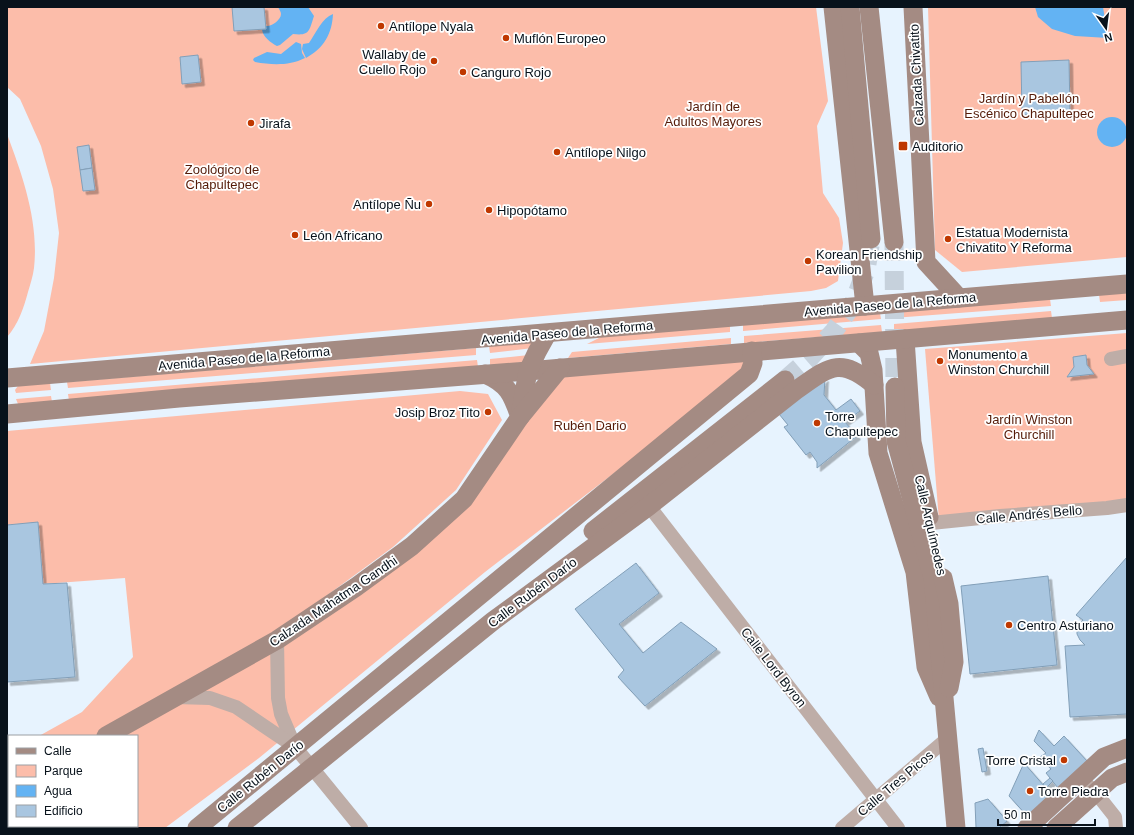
<svg xmlns="http://www.w3.org/2000/svg" width="1134" height="835" viewBox="0 0 1134 835" font-family="Helvetica,sans-serif">
  <style>
    .green { fill: #fcbdaa }
    .water { fill: #63b3f3 }
    .building { fill: #a9c6e0; stroke: #829fb8; filter: url(#shadow) }
    .lines { fill: none; stroke-linecap: round; stroke-linejoin: round }
    .secondary-tunnel { stroke: #c6d1dc; stroke-width: 19; stroke-dasharray: 19 10; stroke-linecap: butt }
    .street { stroke: #beada7; stroke-width: 14 }
    .secondary { stroke: #a48b83; stroke-width: 19 }
    .poi-dot { fill: #bf3800; stroke: #fff; stroke-width: 1.5 }
    .labels { text-anchor: middle; stroke-width: 3.5; stroke-linejoin: round; paint-order: stroke }
    .poi-label { font-size: 13px; fill: #08121b; stroke: #fff; text-anchor: start }
    .street-label { font-size: 13px; fill: #08121b; stroke: #fff }
    .park-label { font-size: 13px; fill: #551b08; stroke: #fff }
  </style>
  <defs>
    <filter id="shadow"><feDropShadow dx="3.5" dy="3.5" stdDeviation="0" flood-color="#0004"/></filter>
  </defs>
  <rect width="100%" height="100%" fill="#e7f3fe"/>
  <g class="green">
    <polygon points="7,7 816,7 828,101 817,126 823,193 839,218 843,243 838,281 826,288 811,291 30,364 44,331 54,278 59,233 53,189 41,146 20,99 7,87"/>
    <polygon points="928,7 1127,7 1127,257 962,272 935,250"/>
    <path d="M7,134C23,177 39,222 34,268C33,276 30,285 28,292C24,307 18,325 7,337Z"/>
    <polygon points="1127,293 1127,300 1100,302 1099,295"/>
    <polygon points="1050,299 1051,306 893,318 893,312"/>
    <polygon points="1051,311 1052,318 894,331 894,324"/>
    <polygon points="880,313 881,319 743,331 743,324"/>
    <polygon points="730,325 730,332 587,344 601,337"/>
    <polygon points="881,325 882,332 744,343 744,336"/>
    <polygon points="1127,333 1127,504 939,520 925,349"/>
    <polygon points="731,338 731,344 568,358 572,352"/>
    <polygon points="537,341 533,348 490,353 489,346"/>
    <polygon points="476,348 476,355 68,388 67,382"/>
    <polygon points="529,355 525,362 490,366 490,359"/>
    <polygon points="744,355 747,366 741,376 485,572 259,758 165,828 7,828 7,799 9,798 9,826 137,826 137,736 116,736 467,507 558,376"/>
    <polygon points="477,360 478,367 69,401 68,394"/>
    <polygon points="50,383 51,390 16,393 15,390 18,386"/>
    <polygon points="460,391 488,394 502,420 456,490 393,547 288,624 99,736 39,736 82,712 133,657 125,578 43,584 38,523 7,525 7,431"/>
    <polygon points="51,396 52,402 18,404 16,399"/>
  </g>
  <g class="water">
    <path d="M278,7H308L314,16C309,31 310,36 293,34L280,45L277,46C271,43 262,36 262,29L266,26C271,27 281,20 281,14C281,12 279,9 278,7Z"/>
    <polygon points="1035,7 1103,7 1108,38 1075,36 1052,29 1038,17"/>
    <path d="M333,14C332,34 324,48 306,58L302,49L303,44L309,43C316,33 322,18 333,14Z"/>
    <path d="M296,42L301,44L302,53L305,58C289,66 272,65 255,62L253,60L254,58L267,52L281,54Z"/>
    <circle cx="1112" cy="132" r="15"/>
  </g>
  <g class="building">
    <polygon points="232,7 264,7 266,29 234,31"/>
    <polygon points="198,55 201,82 182,84 180,57"/>
    <polygon points="1069,60 1070,113 1022,115 1021,62"/>
    <polygon points="89,145 92,168 80,170 77,147"/>
    <polygon points="92,168 95,190 83,191 80,170"/>
    <polygon points="1086,355 1087,365 1094,374 1067,377 1074,367 1073,357"/>
    <polygon points="825,378 824,395 836,410 851,399 860,411 845,422 857,436 817,468 817,462 810,452 806,455 784,427 788,425 779,414"/>
    <polygon points="38,522 43,584 67,583 75,677 7,682 7,525"/>
    <polygon points="1127,557 1127,714 1070,717 1065,646 1085,645 1080,640 1077,634 1077,627 1083,620 1076,615"/>
    <polygon points="636,563 659,593 619,624 643,653 681,622 717,649 645,706 618,677 624,670 575,609"/>
    <polygon points="1048,576 1057,665 970,674 961,586"/>
    <polygon points="1039,730 1054,746 1064,736 1088,762 1058,788 1046,773 1051,769 1040,757 1046,753 1034,741"/>
    <polygon points="983,748 987,771 982,772 978,749"/>
    <polygon points="1024,763 1052,795 1028,817 1009,796"/>
    <polygon points="1050,778 1053,781 1046,788 1043,784"/>
    <polygon points="988,799 1007,821 999,828 976,828 975,803"/>
  </g>
  <g class="lines">
    <g class="secondary-tunnel">
      <polyline points="894,242 895,387"/>
      <polyline points="785,380 809,359 834,331 853,304 866,270 871,239"/>
    </g>
    <g class="street">
      <polyline points="1111,359 1127,356"/>
      <polyline points="649,506 898,828"/>
      <polyline points="931,523 1000,516 1107,508 1127,505"/>
      <polyline points="277,640 278,698 281,714 295,747 361,828"/>
      <polyline points="175,697 210,698 236,707 295,747"/>
      <polyline points="1081,779 1096,793 1115,817 1116,828"/>
      <polyline points="842,828 948,738"/>
    </g>
    <g class="secondary">
      <polyline points="833,7 865,306"/>
      <polyline points="850,7 871,239"/>
      <polyline points="869,7 894,242"/>
      <polyline points="913,7 926,262 959,298"/>
      <polyline points="905,339 912,442 929,517"/>
      <polyline points="859,343 869,353 873,370 878,453 915,572 926,667 939,697"/>
      <path d="M485,374C508,384 512,394 520,417"/>
      <polyline points="7,378 1127,284"/>
      <polyline points="895,387 896,441 933,578 956,828"/>
      <polyline points="7,414 179,398 528,371 1127,320"/>
      <polyline points="520,416 528,371 537,352 547,334"/>
      <polyline points="593,531 785,380"/>
      <polyline points="943,578 949,604 954,662 949,688"/>
      <polyline points="106,736 277,640 356,587 412,546 464,499 520,417 560,368"/>
      <polyline points="7,793 9,791"/>
      <polyline points="197,828 749,374 753,363 752,351"/>
      <path d="M237,828L493,621L649,506L795,391C828,368 839,355 874,385"/>
      <polyline points="1027,828 1104,757 1127,748"/>
      <polyline points="1056,828 1112,778 1127,772"/>
    </g>
  </g>
  <g class="poi-dot">
    <circle cx="381" cy="26" r="4"/>
    <circle cx="506" cy="38" r="4"/>
    <circle cx="434" cy="61" r="4"/>
    <circle cx="463" cy="72" r="4"/>
    <circle cx="251" cy="123" r="4"/>
    <rect x="898" y="141" width="10" height="10" rx="2"/>
    <circle cx="557" cy="152" r="4"/>
    <circle cx="429" cy="204" r="4"/>
    <circle cx="489" cy="210" r="4"/>
    <circle cx="295" cy="235" r="4"/>
    <circle cx="948" cy="239" r="4"/>
    <circle cx="808" cy="261" r="4"/>
    <circle cx="940" cy="361" r="4"/>
    <circle cx="488" cy="412" r="4"/>
    <circle cx="817" cy="423" r="4"/>
    <circle cx="1009" cy="625" r="4"/>
    <circle cx="1064" cy="760" r="4"/>
    <circle cx="1030" cy="791" r="4"/>
  </g>
  <g class="labels">
    <g class="poi-label">
      <text x="389" y="31">Antílope Nyala</text>
      <text x="514" y="43">Muflón Europeo</text>
      <text x="426" y="59" text-anchor="end">Wallaby de<tspan x="426" dy="15">Cuello Rojo</tspan></text>
      <text x="471" y="77">Canguro Rojo</text>
      <text x="259" y="128">Jirafa</text>
      <text x="912" y="151">Auditorio</text>
      <text x="565" y="157">Antílope Nilgo</text>
      <text x="421" y="209" text-anchor="end">Antílope Ñu</text>
      <text x="497" y="215">Hipopótamo</text>
      <text x="956" y="237">Estatua Modernista<tspan x="956" dy="15">Chivatito Y Reforma</tspan></text>
      <text x="303" y="240">León Africano</text>
      <text x="816" y="259">Korean Friendship<tspan x="816" dy="15">Pavilion</tspan></text>
      <text x="948" y="359">Monumento a<tspan x="948" dy="15">Winston Churchill</tspan></text>
      <text x="480" y="417" text-anchor="end">Josip Broz Tito</text>
      <text x="825" y="421">Torre<tspan x="825" dy="15">Chapultepec</tspan></text>
      <text x="1017" y="630">Centro Asturiano</text>
      <text x="1056" y="765" text-anchor="end">Torre Cristal</text>
      <text x="1038" y="796">Torre Piedra</text>
    </g>
    <g class="street-label">
      <text transform="translate(916 75) rotate(-93)" y="5">Calzada Chivatito</text>
      <text transform="translate(890 304) rotate(-5)" y="5">Avenida Paseo de la Reforma</text>
      <text transform="translate(567 332) rotate(-5)" y="5">Avenida Paseo de la Reforma</text>
      <text transform="translate(244 358) rotate(-5)" y="5">Avenida Paseo de la Reforma</text>
      <text transform="translate(1029 514) rotate(-5)" y="5">Calle Andrés Bello</text>
      <text transform="translate(931 525) rotate(77)" y="5">Calle Arquímedes</text>
      <text transform="translate(532 592) rotate(-37)" y="5">Calle Rubén Darío</text>
      <text transform="translate(333 601) rotate(-34)" y="5">Calzada Mahatma Gandhi</text>
      <text transform="translate(774 667) rotate(52)" y="5">Calle Lord Byron</text>
      <text transform="translate(260 776) rotate(-39)" y="5">Calle Rubén Darío</text>
      <text transform="translate(895 783) rotate(-40)" y="5">Calle Tres Picos</text>
    </g>
    <g class="park-label">
      <text x="1029" y="103">Jardín y Pabellón<tspan x="1029" dy="15">Escénico Chapultepec</tspan></text>
      <text x="713" y="111">Jardín de<tspan x="713" dy="15">Adultos Mayores</tspan></text>
      <text x="222" y="174">Zoológico de<tspan x="222" dy="15">Chapultepec</tspan></text>
      <text x="1029" y="424">Jardín Winston<tspan x="1029" dy="15">Churchill</tspan></text>
      <text x="590" y="430">Rubén Dario</text>
    </g>
  </g>
  <rect width="1134" height="835" fill="none" stroke="#08121b" stroke-width="16"/>
  <rect x="8" y="735" width="130" height="92" fill="#ffffff" stroke="#9ca0a4"/>
  <rect x="16" y="748" width="20" height="6" fill="#a48b83" stroke="#9ca0a4"/>
  <text x="44" y="755" font-size="12" fill="#08121b">Calle</text>
  <rect x="16" y="765" width="20" height="12" fill="#fcbdaa" stroke="#9ca0a4"/>
  <text x="44" y="775" font-size="12" fill="#08121b">Parque</text>
  <rect x="16" y="785" width="20" height="12" fill="#63b3f3" stroke="#9ca0a4"/>
  <text x="44" y="795" font-size="12" fill="#08121b">Agua</text>
  <rect x="16" y="805" width="20" height="12" fill="#a9c6e0" stroke="#9ca0a4"/>
  <text x="44" y="815" font-size="12" fill="#08121b">Edificio</text>
  <g transform="translate(1106 28) rotate(166)" stroke="#ffffff" stroke-width="3" paint-order="stroke">
  <path d="M0-3L7 15L0 10L-7 15Z" fill="#08121b"/>
  <text y="-6" font-size="11" font-weight="bold" text-anchor="middle" fill="#08121b">N</text>
  </g>
  <path d="M998 819v6h97v-6" fill="none" stroke="#08121b" stroke-width="2"/>
  <text x="1004" y="819" font-size="12" fill="#08121b" stroke="#ffffff" stroke-width="3" paint-order="stroke">50 m</text>
</svg>
